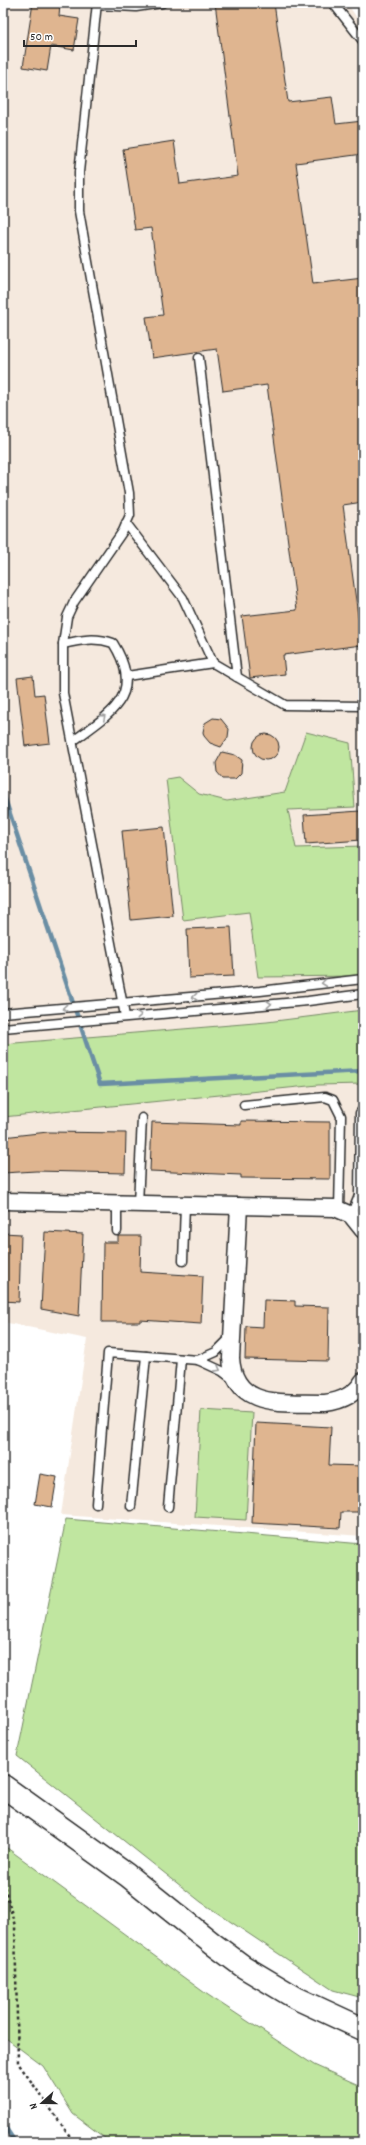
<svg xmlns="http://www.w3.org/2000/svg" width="366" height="2145" viewBox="0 0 366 2145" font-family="Dekko,sans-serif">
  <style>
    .built { fill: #f5e9de }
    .green { fill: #c0e6a0; stroke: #768866 }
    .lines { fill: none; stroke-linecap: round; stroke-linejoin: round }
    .stream { stroke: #6b8ea4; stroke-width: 4.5 }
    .building { fill: #dfb590; stroke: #2b2b2b }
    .service-casing { stroke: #2b2b2b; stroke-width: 11 }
    .minor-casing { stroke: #2b2b2b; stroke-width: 19 }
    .secondary-casing { stroke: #2b2b2b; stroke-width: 25 }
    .path { stroke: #2b2b2b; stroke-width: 2.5; stroke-dasharray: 3 3; stroke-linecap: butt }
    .service { stroke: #fff; stroke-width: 8 }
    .minor { stroke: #fff; stroke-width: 16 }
    .secondary { stroke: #fff; stroke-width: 22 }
    .oneway { stroke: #a0a0a0 }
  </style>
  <rect width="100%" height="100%" fill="#fff"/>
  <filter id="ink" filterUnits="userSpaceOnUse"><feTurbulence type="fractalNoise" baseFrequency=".025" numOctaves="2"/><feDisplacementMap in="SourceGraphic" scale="8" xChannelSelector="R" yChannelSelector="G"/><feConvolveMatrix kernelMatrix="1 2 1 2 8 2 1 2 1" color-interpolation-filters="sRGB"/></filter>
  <g filter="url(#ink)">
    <g class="built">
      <polygon points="3,3 347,3 363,27 363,1010 267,1022 3,1044"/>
      <polygon points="363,1084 363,1536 61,1515 87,1339 3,1322 3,1117 318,1085"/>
    </g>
    <g class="green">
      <polygon points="306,732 350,743 355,807 288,810 296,848 363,846 363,976 258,977 249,912 183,920 166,779 178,777 199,794 227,801 285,792"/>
      <polygon points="363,1010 363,1084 318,1085 3,1117 3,1044 267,1022"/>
      <polygon points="201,1410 252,1413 246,1520 195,1517"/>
      <polygon points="66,1519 363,1544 363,1998 333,1990 201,1902 17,1756"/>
      <polygon points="3,1845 205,1993 314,2065 363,2087 363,2142 110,2142 73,2114 43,2066 3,2036"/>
    </g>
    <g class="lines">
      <g class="stream">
        <polyline points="3,793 100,1084 363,1071"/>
        <polyline points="3,2124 15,2142"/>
      </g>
    </g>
    <g class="building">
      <polygon points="33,3 60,4 59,16 79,19 74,50 51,46 47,71 23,67"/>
      <polygon points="215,3 274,3 288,102 332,97 336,124 363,121 363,154 296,163 313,284 363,278 363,502 343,505 362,645 283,655 285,674 250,678 242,616 297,610 267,385 223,391 217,349 152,358 146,317 163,315 151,228 135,230 123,149 174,141 180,184 238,176"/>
      <polygon points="33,676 35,695 44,694 50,743 25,746 17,678"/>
      <polygon points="213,718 221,719 229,729 228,737 221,747 210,743 204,736 203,732 205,723"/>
      <circle cx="266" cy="747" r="13"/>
      <polygon points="222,752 235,755 242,760 241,773 235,779 223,779 217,772 216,763"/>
      <polygon points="360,811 362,840 306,844 304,815"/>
      <polygon points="164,827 173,916 131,920 122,831"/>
      <polygon points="231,927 234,976 189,978 187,929"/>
      <polygon points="241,1121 330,1122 330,1179 241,1178 241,1175 150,1171 152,1122 241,1125"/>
      <polygon points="48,1132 126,1133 125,1173 36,1171 3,1173 3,1137"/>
      <polygon points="45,1232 83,1234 79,1316 41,1309"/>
      <polygon points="3,1233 21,1234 19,1302 3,1301"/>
      <polygon points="118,1236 141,1236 140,1272 203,1276 201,1324 140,1320 140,1322 102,1322 103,1242 118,1242"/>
      <polygon points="264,1300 295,1301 295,1306 329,1307 328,1361 245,1359 246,1326 263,1327"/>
      <polygon points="256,1423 331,1427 329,1465 363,1466 363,1512 341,1512 340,1528 252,1523"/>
      <polygon points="40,1474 57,1477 52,1507 35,1504"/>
    </g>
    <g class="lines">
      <g class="service-casing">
        <g id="service">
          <polyline points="97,3 79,172 79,211 129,493 130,515 123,531 74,602 67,617 63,644 63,693 125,1016"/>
          <polyline points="333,3 363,41"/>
          <polyline points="97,5 136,7 162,3"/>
          <polyline points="199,358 237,677"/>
          <polyline points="126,523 183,598 213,663"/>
          <path d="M63,644C81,640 95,637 113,643C145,694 113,712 73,741"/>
          <polyline points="127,676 213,663 285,705 363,706"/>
          <polyline points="3,1013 260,991 363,979"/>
          <polyline points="3,1028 308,1001 363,994"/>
          <polyline points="244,1105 325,1097 333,1100 341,1116 339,1210"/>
          <polyline points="363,1109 360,1113 359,1196 363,1199"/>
          <polyline points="117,1203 117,1231"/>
          <polyline points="138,1204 142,1118"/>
          <polyline points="351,1215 359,1196"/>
          <polyline points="183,1261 185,1205"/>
          <polyline points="198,1360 216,1352 231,1337"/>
          <polyline points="96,1504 108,1353 198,1360 222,1371 234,1380"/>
          <polyline points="131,1506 146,1356"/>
          <polyline points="168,1507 181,1359"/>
        </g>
      </g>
      <g class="minor-casing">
        <g id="minor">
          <polyline points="3,1201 335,1208 351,1215 363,1230"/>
          <path d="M239,1206L231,1358C234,1411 286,1401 325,1403C341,1401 355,1395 363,1381"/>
        </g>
      </g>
      <g class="secondary-casing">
        <polyline id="secondary" points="3,1786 127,1875 213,1944 244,1967 296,1998 363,2029"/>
      </g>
      <polyline class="path" points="3,1881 15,1926 18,2063 74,2142"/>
      <use href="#service" class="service"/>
      <use href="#minor" class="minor"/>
      <use href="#secondary" class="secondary"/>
    </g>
    <defs><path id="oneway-chevron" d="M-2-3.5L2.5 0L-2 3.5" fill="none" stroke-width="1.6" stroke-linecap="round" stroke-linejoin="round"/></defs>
    <g class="oneway">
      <use href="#oneway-chevron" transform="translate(103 717) rotate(-41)"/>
      <use href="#oneway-chevron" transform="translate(324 983) rotate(173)"/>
      <use href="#oneway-chevron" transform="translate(195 997) rotate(175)"/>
      <use href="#oneway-chevron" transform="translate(269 1004) rotate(-5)"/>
      <use href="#oneway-chevron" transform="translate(65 1008) rotate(175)"/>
      <use href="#oneway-chevron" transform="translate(139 1015) rotate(-5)"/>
      <use href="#oneway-chevron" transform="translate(218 1369) rotate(28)"/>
    </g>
  </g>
  <rect width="366" height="2145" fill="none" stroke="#fff" stroke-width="16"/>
  <rect x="8" y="8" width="350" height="2129" fill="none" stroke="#2b2b2b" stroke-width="1.5" filter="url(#ink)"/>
  <g transform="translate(42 2103) rotate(249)" stroke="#ffffff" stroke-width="3" paint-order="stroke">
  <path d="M0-3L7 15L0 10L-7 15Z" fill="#2b2b2b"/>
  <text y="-6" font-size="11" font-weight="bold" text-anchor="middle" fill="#2b2b2b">N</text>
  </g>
  <path d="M24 40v6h112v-6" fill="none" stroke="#2b2b2b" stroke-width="2"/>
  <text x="30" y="40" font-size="12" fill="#2b2b2b" stroke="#ffffff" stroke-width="3" paint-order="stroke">50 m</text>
</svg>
